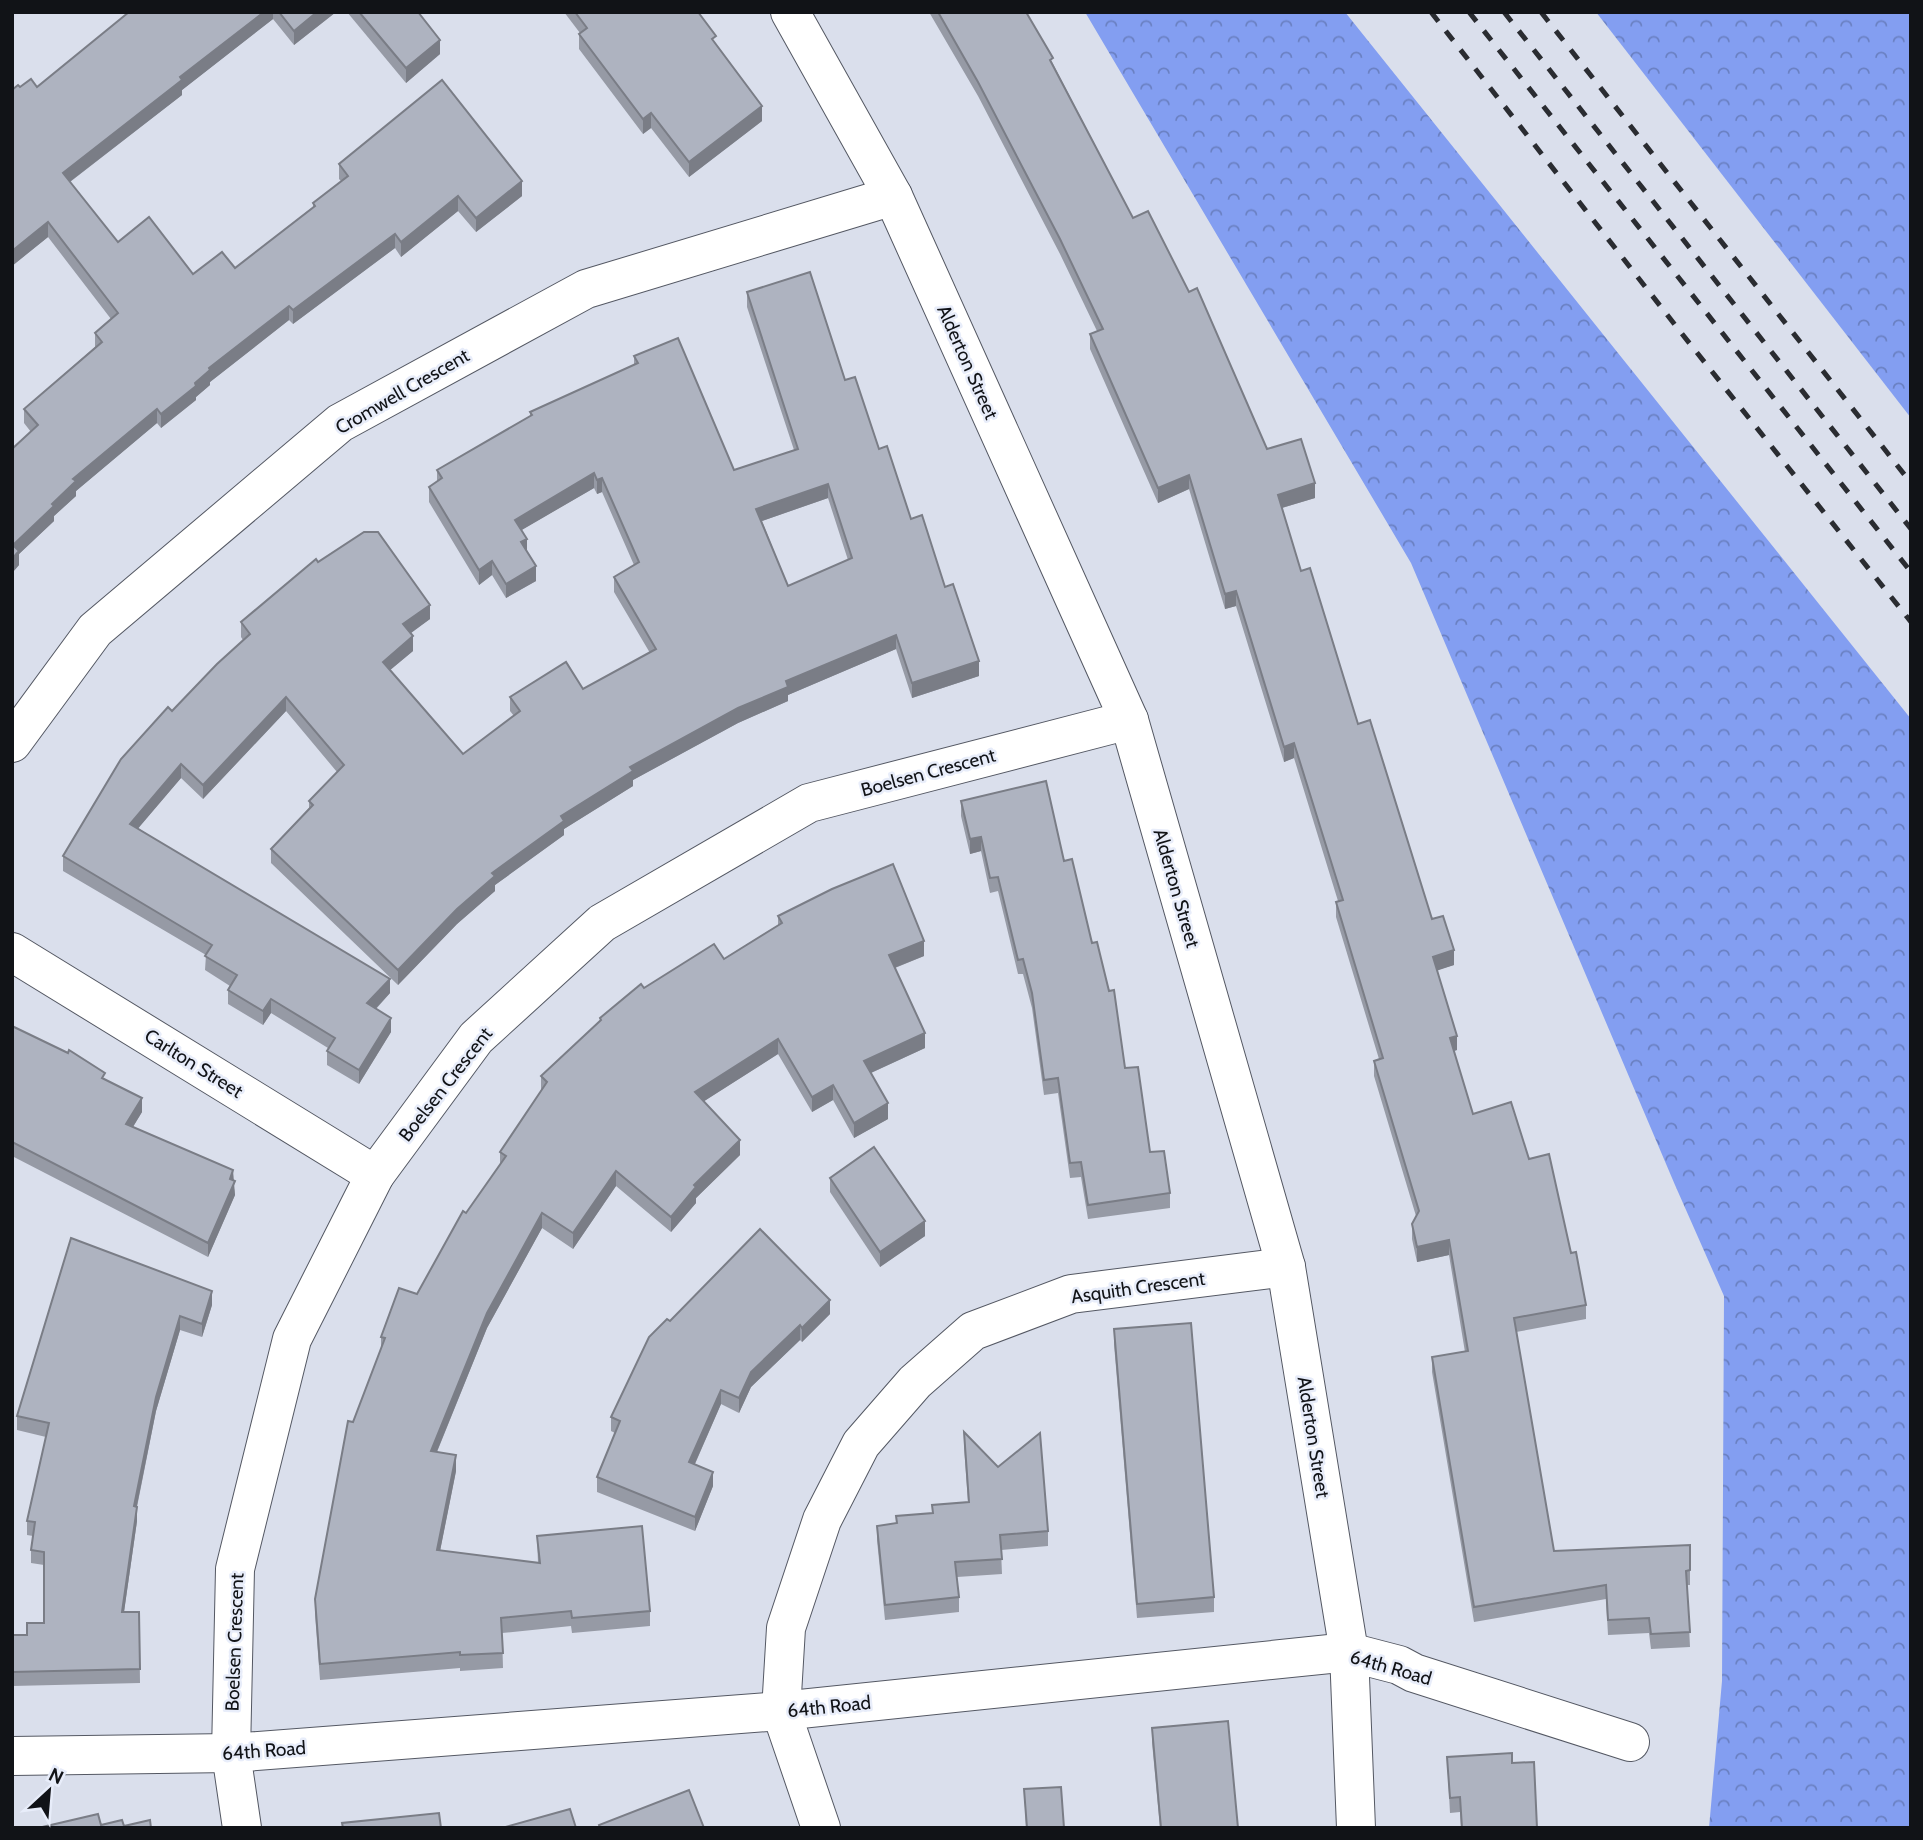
<svg xmlns="http://www.w3.org/2000/svg" width="1923" height="1840" viewBox="0 0 1923 1840" font-family="Cabin,sans-serif">
  <style>
    .forest { fill: url(#forest-crowns) }
    .lines { fill: none; stroke-linecap: round; stroke-linejoin: round }
    .minor-casing { stroke: #545863; stroke-width: 40 }
    .minor { stroke: #fff; stroke-width: 38 }
    .rail { stroke: #2a2c31; stroke-width: 5; stroke-dasharray: 12 12; stroke-linecap: butt }
    .wall { fill: #969aa5; fill-rule: evenodd }
    .shaded-wall { fill: #7a7d86 }
    .building { fill: #aeb3c0; stroke: #7a7d86; stroke-width: 2; fill-rule: evenodd }
    .labels { text-anchor: middle; stroke-width: 5; stroke-linejoin: round; paint-order: stroke }
    .street-label { font-size: 19px; fill: #111317; stroke: #e8edfa }
  </style>
  <defs>
    <pattern id="forest-crowns" width="20" height="18" patternUnits="userSpaceOnUse" patternTransform="scale(1.75)"><rect width="20" height="18" fill="#839ef1"/><path d="M2 6a3 3 0 1 1 6 0M12 15a3 3 0 1 1 6 0" fill="none" stroke="#6a80c2"/></pattern>
  </defs>
  <rect width="100%" height="100%" fill="#dadfec"/>
  <g class="forest">
    <polygon points="1085,12 1345,12 1911,719 1911,1828 1709,1828 1722,1681 1724,1296 1675,1185 1411,563"/>
    <polygon points="1596,12 1911,12 1911,418"/>
  </g>
  <g class="lines">
    <g class="minor-casing">
      <g id="minor">
        <polyline points="790,12 893,196 1129,720 1286,1267 1349,1652 1356,1828"/>
        <polyline points="12,743 95,630 340,423 586,289 893,196"/>
        <polyline points="12,952 375,1175"/>
        <polyline points="12,1756 231,1753 781,1711 1349,1652 1399,1665 1414,1673 1630,1742"/>
        <polyline points="242,1828 231,1753 235,1569 292,1339 375,1175 476,1038 602,923 809,803 1129,720"/>
        <polyline points="821,1828 781,1711 786,1628 822,1520 861,1444 915,1382 973,1331 1071,1294 1286,1267"/>
      </g>
    </g>
    <use href="#minor" class="minor"/>
    <g class="rail">
      <polyline points="1431,12 1679,330 1911,622"/>
      <polyline points="1469,12 1911,572"/>
      <polyline points="1504,12 1911,529"/>
      <polyline points="1541,12 1911,483"/>
    </g>
  </g>
  <g class="wall">
    <polygon points="129,12 336,12 294,45 273,19 182,90 182,95 70,182 118,242 193,274 235,268 313,207 313,203 341,181 339,179 339,164 522,196 476,232 458,211 401,257 395,248 293,324 289,320 210,382 210,385 196,397 196,400 161,428 157,423 76,491 76,496 54,516 54,521 19,554 19,565 12,573 31,432 24,423 24,409 95,347 95,333 111,319 48,237 12,266 12,90 20,87 37,87"/>
    <polygon points="347,12 418,12 440,54 406,83"/>
    <polygon points="564,12 698,12 716,45 762,121 689,177 651,128 643,134 579,49 579,34 580,33"/>
    <polygon points="929,12 1026,12 1133,218 1267,449 1315,498 1282,508 1301,571 1432,919 1454,965 1437,970 1457,1050 1454,1051 1473,1114 1529,1159 1571,1253 1586,1305 1586,1319 1516,1332 1554,1551 1690,1545 1690,1585 1687,1585 1690,1647 1651,1649 1649,1633 1608,1635 1606,1599 1474,1622 1432,1372 1432,1357 1465,1352 1449,1255 1417,1262 1412,1239 1412,1224 1416,1216 1374,1076 1374,1061 1379,1059 1336,917 1336,902 1338,901 1294,758 1284,762 1236,606 1225,609 1189,489 1158,503 1090,349 1090,334 1097,331 1060,254 978,96"/>
    <path d="M747,292L845,380L911,519L945,587L979,676L912,698L896,649L788,695V701L738,723L633,780V786L564,829V835L495,885V891L457,924L398,985L271,863V849L309,808V801L337,772L286,711L203,799L181,778L138,828L390,993L376,1009L391,1032L359,1084L327,1065V1051L328,1048L271,1013L263,1025L228,1004V990L230,986L205,970L206,955L63,871V856L172,711L243,640L241,637V622L318,562L430,619L410,633L413,651L390,670L463,754L514,716L510,711V697L583,689L650,653L614,592V577L634,565L602,492L597,494L594,488L521,530L536,581L506,598L492,575L479,585L429,502V487L437,482V470L530,416V412L634,365V356L734,470L794,450L747,307ZM828,498L848,560L788,586L762,521Z"/>
    <polygon points="961,801 1064,861 1092,943 1125,1068 1150,1152 1170,1193 1170,1208 1088,1219 1081,1177 1070,1178 1058,1093 1044,1095 1032,1008 1023,974 1018,974 998,891 990,893 981,851 970,854 961,816"/>
    <polygon points="778,916 924,956 895,968 925,1048 871,1073 888,1119 854,1138 833,1100 812,1112 778,1054 704,1101 740,1155 696,1198 696,1203 671,1232 616,1186 573,1249 542,1228 487,1328 437,1452 456,1471 440,1551 538,1563 537,1536 650,1611 650,1626 572,1633 571,1626 502,1633 503,1668 460,1671 460,1668 320,1680 315,1614 315,1599 353,1422 381,1350 381,1337 417,1294 466,1213 500,1165 500,1152 541,1091 541,1076 600,1021 600,1018 644,988 724,959 778,925"/>
    <polygon points="12,1026 105,1079 142,1112 133,1127 233,1181 235,1195 208,1257 12,1156"/>
    <polygon points="830,1178 925,1236 880,1267 830,1192"/>
    <polygon points="71,1238 212,1305 202,1337 180,1330 156,1411 137,1507 137,1521 124,1612 139,1612 140,1683 12,1686 12,1635 27,1635 44,1623 44,1565 31,1563 31,1550 33,1536 27,1535 27,1521 46,1437 17,1430 17,1416"/>
    <polygon points="830,1314 802,1342 800,1340 751,1387 739,1413 721,1404 695,1464 713,1486 695,1531 597,1492 597,1477 615,1433 611,1431 611,1417 670,1321"/>
    <polygon points="1114,1329 1214,1597 1214,1612 1137,1618 1114,1344"/>
    <polygon points="964,1432 1048,1531 1048,1546 1001,1550 1002,1574 957,1577 959,1597 959,1612 885,1620 877,1540 877,1526 896,1523 932,1513 932,1505 968,1502 964,1447"/>
    <polygon points="1152,1728 1238,1828 1160,1828 1152,1742"/>
    <polygon points="1447,1757 1512,1763 1537,1828 1461,1828 1460,1812 1450,1813"/>
    <polygon points="1024,1789 1064,1828 1026,1828"/>
  </g>
  <g class="shaded-wall">
    <polygon points="264,12 273,12 273,19 182,90 182,95 63,187 63,173 180,77"/>
    <polygon points="317,12 336,12 294,45 294,31"/>
    <polygon points="440,40 440,54 406,83 406,68"/>
    <polygon points="762,106 762,121 689,177 689,162"/>
    <polygon points="651,113 651,128 643,134 643,119"/>
    <polygon points="522,181 522,196 476,232 476,218"/>
    <polygon points="458,196 458,211 401,257 401,242"/>
    <polygon points="48,222 48,237 12,266 12,251"/>
    <polygon points="395,234 395,248 293,324 293,310"/>
    <polygon points="289,306 289,320 210,382 210,385 196,397 196,400 161,428 161,414 195,383 209,368"/>
    <polygon points="157,409 157,423 76,491 76,496 54,516 54,521 19,554 19,565 12,573 13,545 52,504 73,479"/>
    <polygon points="594,473 594,488 515,534 515,520"/>
    <polygon points="1189,475 1189,489 1158,503 1158,488"/>
    <polygon points="602,478 602,492 597,494 597,480"/>
    <polygon points="1315,483 1315,498 1278,509 1278,495"/>
    <polygon points="828,484 828,498 756,523 756,509"/>
    <polygon points="527,539 527,554 521,542"/>
    <polygon points="492,561 492,575 479,585 479,570"/>
    <polygon points="536,566 536,581 506,598 506,584"/>
    <polygon points="1236,591 1236,606 1225,609 1225,594"/>
    <polygon points="430,605 430,619 403,639 403,624"/>
    <polygon points="896,635 896,649 788,695 788,701 738,723 633,780 633,786 564,829 564,835 495,885 495,891 457,924 398,985 398,970 492,873 561,816 630,767 786,681"/>
    <polygon points="413,636 413,651 383,676 383,662"/>
    <polygon points="979,661 979,676 912,698 912,683"/>
    <polygon points="286,697 286,711 203,799 203,785"/>
    <polygon points="1294,743 1294,758 1284,762 1284,747"/>
    <polygon points="181,764 181,778 130,838 130,824"/>
    <polygon points="981,837 981,851 970,854 970,839"/>
    <polygon points="924,941 924,956 889,970 889,955"/>
    <polygon points="1454,950 1454,965 1433,972 1433,957"/>
    <polygon points="390,979 390,993 367,1018 367,1003"/>
    <polygon points="271,999 271,1013 263,1025 263,1011"/>
    <polygon points="391,1018 391,1032 359,1084 359,1070"/>
    <polygon points="925,1033 925,1048 864,1076 864,1061"/>
    <polygon points="1457,1036 1457,1050 1450,1052 1450,1038"/>
    <polygon points="778,1039 778,1054 695,1107 695,1092"/>
    <polygon points="833,1085 833,1100 812,1112 812,1097"/>
    <polygon points="142,1098 142,1112 126,1138 126,1124"/>
    <polygon points="888,1103 888,1119 854,1138 854,1123"/>
    <polygon points="740,1140 740,1155 696,1198 696,1203 671,1232 671,1217 694,1185"/>
    <polygon points="233,1170 235,1195 208,1257 208,1243"/>
    <polygon points="616,1171 616,1186 573,1249 573,1233"/>
    <polygon points="542,1213 542,1228 487,1328 431,1466 431,1451 487,1313"/>
    <polygon points="925,1221 925,1236 880,1267 880,1252"/>
    <polygon points="1449,1240 1449,1255 1417,1262 1417,1247"/>
    <polygon points="212,1291 212,1305 202,1337 202,1324"/>
    <polygon points="830,1300 830,1314 802,1342 802,1328"/>
    <polygon points="180,1316 180,1330 156,1411 134,1520 134,1506 156,1397"/>
    <polygon points="800,1325 800,1340 751,1387 739,1413 739,1398 751,1372"/>
    <polygon points="721,1390 721,1404 689,1477 689,1462"/>
    <polygon points="456,1455 456,1471 437,1566 437,1550"/>
    <polygon points="713,1472 713,1486 695,1531 695,1517"/>
    <polygon points="137,1507 137,1521 122,1626 122,1612"/>
  </g>
  <g class="building">
    <polygon points="129,12 264,12 180,77 182,80 63,173 118,242 149,217 193,274 222,252 235,268 315,206 313,203 348,176 339,164 442,80 522,181 476,218 458,196 401,242 395,234 293,310 289,306 209,368 210,370 195,383 196,386 161,414 157,409 73,479 76,481 52,504 54,506 13,545 19,551 12,559 12,449 38,425 24,409 102,342 95,333 118,313 48,222 12,251 12,90 18,85 20,87 31,79 37,87"/>
    <polygon points="279,12 317,12 294,31"/>
    <polygon points="359,12 418,12 440,40 406,68"/>
    <polygon points="575,12 698,12 716,36 712,39 762,106 689,162 651,113 643,119 579,34 587,28"/>
    <polygon points="938,12 1026,12 1053,58 1050,60 1133,218 1148,211 1189,292 1197,288 1267,449 1301,439 1315,483 1278,495 1301,571 1310,568 1358,724 1370,720 1432,919 1443,916 1454,950 1433,957 1457,1036 1450,1038 1473,1114 1511,1102 1529,1159 1549,1154 1571,1253 1576,1252 1586,1305 1514,1318 1554,1551 1690,1545 1690,1570 1686,1571 1690,1632 1651,1634 1649,1618 1608,1620 1606,1585 1474,1607 1432,1357 1468,1351 1449,1240 1417,1247 1412,1224 1419,1211 1374,1061 1383,1058 1336,902 1343,900 1294,743 1284,747 1236,591 1225,594 1189,475 1158,488 1090,334 1103,329 1060,239 1026,174 978,82"/>
    <path d="M810,272L845,380L855,377L879,449L887,446L911,519L922,515L945,587L953,584L979,661L912,683L896,635L786,681L788,687L738,708L630,767L633,771L561,816L564,821L492,873L495,876L457,909L398,970L271,849L313,805L309,801L344,765L286,697L203,785L181,764L130,824L390,979L367,1003L391,1018L359,1070L327,1051L335,1038L271,999L263,1011L228,990L237,975L205,956L212,945L63,856L121,759L168,707L172,711L217,664L250,634L241,622L316,559L318,562L364,532H378L430,605L403,624L413,636L383,662L463,754L520,711L510,697L566,662L583,689L656,649L614,577L639,562L602,478L597,480L594,473L515,520L527,539L521,542L536,566L506,584L492,561L479,570L429,487L442,478L437,470L532,415L530,412L638,363L634,356L678,338L734,470L798,449L747,292ZM828,484L852,558L788,586L756,509Z"/>
    <polygon points="1046,781 1064,861 1072,859 1092,943 1097,942 1109,991 1114,990 1125,1068 1138,1067 1150,1152 1164,1151 1170,1193 1088,1205 1081,1162 1070,1163 1058,1078 1044,1080 1032,993 1023,959 1018,960 998,877 990,878 981,837 970,839 961,801"/>
    <polygon points="893,864 924,941 889,955 925,1033 864,1061 888,1103 854,1123 833,1085 812,1097 778,1039 695,1092 740,1140 694,1185 696,1187 671,1217 616,1171 573,1233 542,1213 487,1313 431,1451 456,1455 437,1550 540,1563 537,1536 642,1526 650,1611 572,1618 571,1611 501,1618 503,1653 460,1655 460,1652 320,1664 315,1599 348,1421 353,1422 385,1338 381,1337 399,1288 417,1294 463,1211 466,1213 506,1156 500,1152 547,1082 541,1076 601,1020 600,1018 641,984 644,988 714,944 724,959 782,923 778,916 832,889"/>
    <polygon points="12,1026 68,1053 69,1050 105,1073 102,1078 142,1098 126,1124 233,1170 230,1179 235,1181 208,1243 12,1142"/>
    <polygon points="874,1147 925,1221 880,1252 830,1178"/>
    <polygon points="760,1229 830,1300 802,1328 800,1325 751,1372 739,1398 721,1390 689,1462 713,1472 695,1517 597,1477 620,1421 611,1417 649,1337 667,1319 670,1321"/>
    <polygon points="71,1238 212,1291 202,1324 180,1316 156,1397 134,1506 137,1507 122,1612 139,1612 140,1669 12,1672 12,1635 27,1635 27,1623 44,1623 44,1552 31,1550 35,1522 27,1521 49,1423 17,1416"/>
    <polygon points="1191,1323 1214,1597 1137,1604 1114,1329"/>
    <polygon points="964,1432 998,1467 1040,1433 1048,1531 1000,1535 1002,1559 955,1562 959,1597 885,1605 877,1526 897,1523 896,1516 933,1513 932,1505 969,1502"/>
    <polygon points="1228,1721 1238,1828 1161,1828 1152,1728"/>
    <polygon points="1512,1753 1512,1763 1534,1762 1537,1828 1462,1828 1460,1797 1450,1798 1447,1757"/>
    <polygon points="1061,1787 1064,1828 1027,1828 1024,1789"/>
    <polygon points="689,1790 704,1828 600,1828 599,1825"/>
    <polygon points="570,1809 576,1828 502,1828"/>
    <polygon points="439,1813 441,1828 343,1828 342,1823"/>
    <polygon points="98,1814 101,1825 122,1820 124,1826 150,1820 151,1828 38,1828"/>
  </g>
  <g class="labels">
    <g class="street-label">
      <text transform="translate(968 362) rotate(66)" y="7">Alderton Street</text>
      <text transform="translate(402 391) rotate(-30)" y="7">Cromwell Crescent</text>
      <text transform="translate(928 772) rotate(-15)" y="7">Boelsen Crescent</text>
      <text transform="translate(1177 888) rotate(74)" y="7">Alderton Street</text>
      <text transform="translate(194 1063) rotate(32)" y="7">Carlton Street</text>
      <text transform="translate(445 1084) rotate(-52)" y="7">Boelsen Crescent</text>
      <text transform="translate(1138 1287) rotate(-8)" y="7">Asquith Crescent</text>
      <text transform="translate(1314 1437) rotate(81)" y="7">Alderton Street</text>
      <text transform="translate(234 1642) rotate(-88)" y="7">Boelsen Crescent</text>
      <text transform="translate(1391 1667) rotate(16)" y="7">64th Road</text>
      <text transform="translate(829 1706) rotate(-6)" y="7">64th Road</text>
      <text transform="translate(264 1750) rotate(-4)" y="7">64th Road</text>
    </g>
  </g>
  <rect width="1923" height="1840" fill="none" stroke="#111317" stroke-width="28"/>
  <g transform="translate(49 1791) rotate(26)" stroke="#e8edfa" stroke-width="5" paint-order="stroke">
  <path d="M0-5L12 26L0 18L-12 26Z" fill="#111317"/>
  <text y="-10" font-size="19" font-weight="bold" text-anchor="middle" fill="#111317">N</text>
  </g>
</svg>
